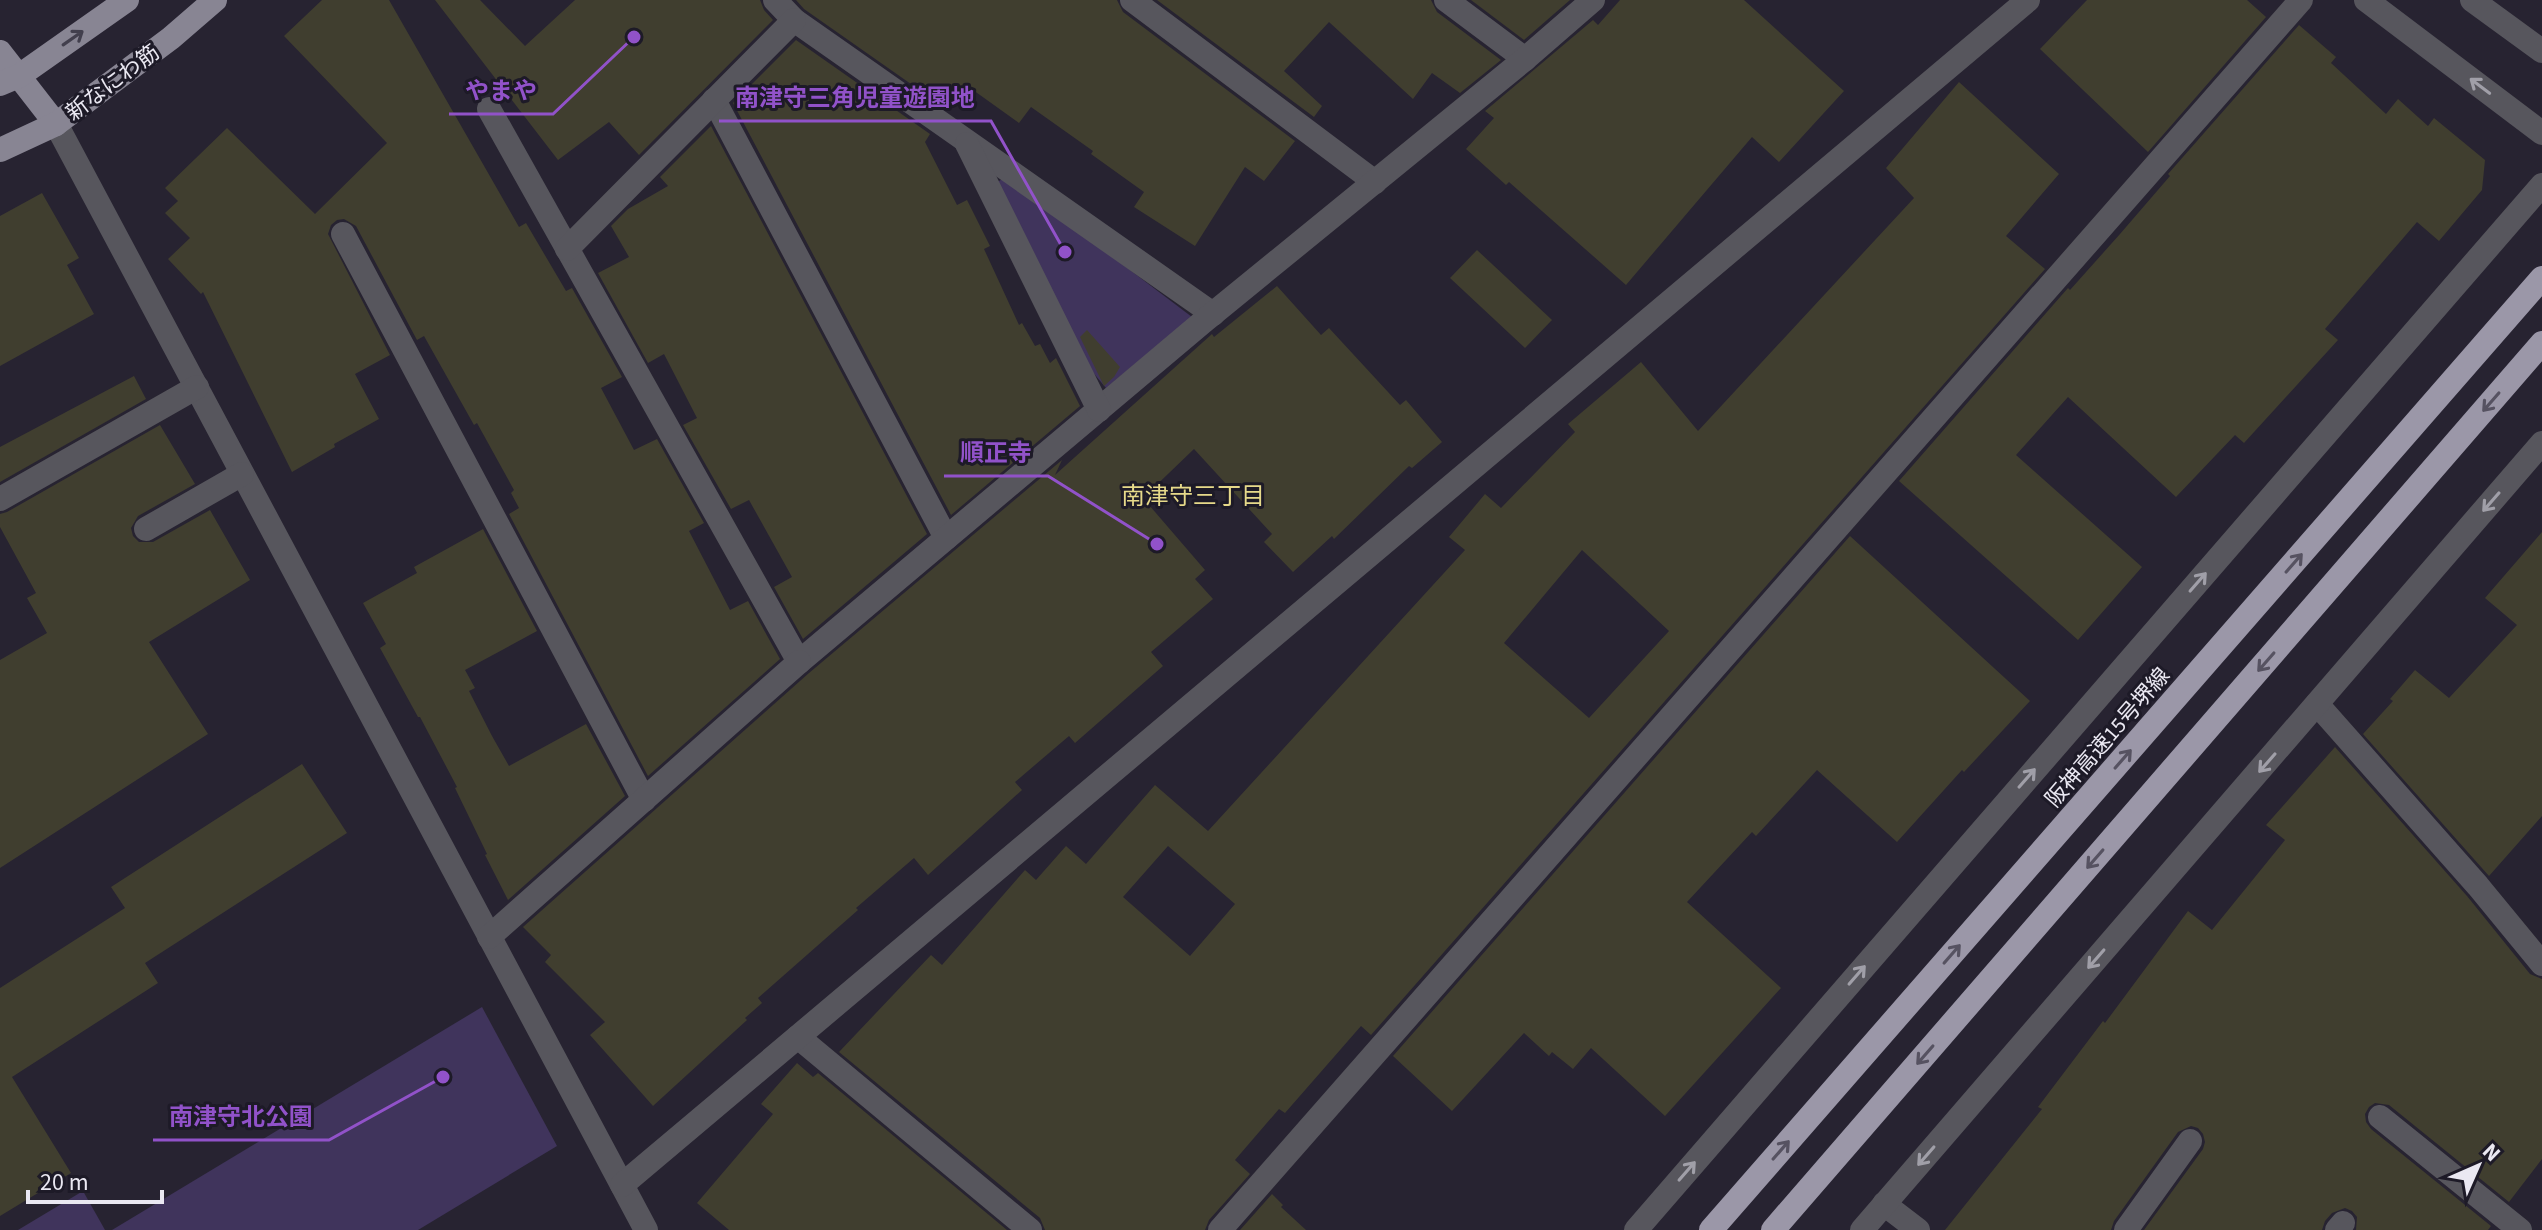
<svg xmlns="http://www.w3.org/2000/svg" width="2542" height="1230" viewBox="0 0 2542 1230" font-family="'Source Sans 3','Noto Sans JP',sans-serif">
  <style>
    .green { fill: #40345c }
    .building { fill: #403e2f; fill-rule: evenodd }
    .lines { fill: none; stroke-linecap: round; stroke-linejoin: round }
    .minor { stroke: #57565d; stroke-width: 24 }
    .major { stroke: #888593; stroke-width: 24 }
    .highway { stroke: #9b97a8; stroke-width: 24 }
    .oneway { stroke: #423f4d }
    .oneway2 { stroke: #a09fa8 }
    .oneway3 { stroke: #565261 }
    .labels { text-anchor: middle; stroke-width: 6; stroke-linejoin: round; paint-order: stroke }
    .street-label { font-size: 22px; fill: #eae8f2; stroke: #1d1a27 }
    .neighbourhood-label { font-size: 24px; fill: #e6d98a; stroke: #1d1a27 }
    .leader { fill: none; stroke: #9152c9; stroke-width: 3 }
    .callout-dot { fill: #9152c9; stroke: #1d1a27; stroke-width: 3 }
    .callout-label { font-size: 24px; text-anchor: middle; font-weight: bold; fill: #9152c9; stroke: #1d1a27; stroke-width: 6; stroke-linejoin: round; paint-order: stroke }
  </style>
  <rect width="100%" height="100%" fill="#272331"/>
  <g class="green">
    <polygon points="1006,176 1192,317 1106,388 1070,345 991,187"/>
    <polygon points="482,1007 557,1146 418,1230 112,1230"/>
    <polygon points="83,1191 105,1230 18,1230"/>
  </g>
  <g class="building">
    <polygon points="322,0 389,0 519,227 526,223 566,291 572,288 622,377 601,388 634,450 657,439 704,523 689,531 730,610 748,601 780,659 648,776 509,514 519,508 511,493 514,490 477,423 474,425 424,336 417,340 356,226 344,219 337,220 331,225 328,234 390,355 355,374 379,419 334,444 335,447 292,472 203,292 201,294 168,259 190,238 165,213 178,201 165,188 227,128 315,214 387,143 284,36"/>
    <polygon points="435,0 480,0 525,46 575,0 760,0 764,10 773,20 639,155 609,122 558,160"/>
    <polygon points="796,0 1117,0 1123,12 1295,141 1264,181 1245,167 1195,246 1134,207 1144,192 1091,154 1093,151 1031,107 1019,123 966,85 948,110 804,9"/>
    <polygon points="1157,0 1431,0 1437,12 1501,60 1460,93 1432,73 1413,99 1329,22 1284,71 1322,106 1314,117"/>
    <polygon points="1471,0 1570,0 1524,40"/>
    <polygon points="1620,0 1744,0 1844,91 1779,162 1752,137 1626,285 1509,182 1506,185 1466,149 1494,118 1485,111 1593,20 1598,25"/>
    <polygon points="2087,0 2247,0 2266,17 2148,152 2040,49"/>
    <polygon points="2299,25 2336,57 2331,63 2386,114 2398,99 2428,126 2434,118 2485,160 2482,190 2439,241 2417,222 2325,329 2338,340 2244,443 2235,435 2176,497 2068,397 2016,455 2142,567 2078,640 1899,481 2068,288 2070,290 2120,234 2170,176 2168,174"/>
    <polygon points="796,40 930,134 925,142 957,205 967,200 990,246 984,249 1019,325 1022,323 1035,346 1040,344 1050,363 1056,358 1080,406 951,515 733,103"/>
    <path d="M1959,82L2059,174L2006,236L2045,269L1371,1035L1361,1026L1285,1113L1279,1109L1235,1160L1250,1174L1209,1220L1205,1230H1045L1040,1218L839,1052L931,955L942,965L1025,870L1036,880L1066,846L1086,864L1155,785L1208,831L1465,550L1449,537L1485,494L1501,508L1575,432L1568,424L1641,362L1698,431L1914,198L1886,168ZM1582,550L1669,631L1589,718L1504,643ZM1168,846L1235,904L1190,956L1123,897Z"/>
    <polygon points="711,126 927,534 803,639 774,587 792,577 749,500 731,509 683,425 697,418 664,354 648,363 598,273 629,257 611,226 628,209 668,186 660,177"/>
    <polygon points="42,193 79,258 67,265 94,314 0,366 0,216"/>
    <polygon points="1477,250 1552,320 1525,348 1450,278"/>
    <polygon points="1277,286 1321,335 1329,328 1400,405 1406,400 1442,442 1412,468 1409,466 1334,539 1332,536 1293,572 1264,542 1272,534 1194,449 1143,498 1205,570 1195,579 1213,599 1151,652 1163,666 1075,743 1069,736 1015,782 1022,790 928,875 914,858 856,908 858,910 758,998 762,1003 745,1018 747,1020 653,1106 590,1035 605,1022 545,962 551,955 523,927 809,673 1062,460 1055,475 1212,334 1214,337"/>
    <polygon points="1087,330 1120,367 1114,377 1104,386 1080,337"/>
    <polygon points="134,376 146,399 0,482 0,447"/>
    <polygon points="160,425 195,484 138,516 131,528 133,536 139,542 153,542 210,510 250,580 149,642 208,734 0,868 0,660 47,633 27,598 36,593 0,527 0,514 7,512"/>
    <polygon points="483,529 537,631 465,670 475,688 469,691 492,736 509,766 586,724 625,796 508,900 485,855 487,854 455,788 457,787 420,717 418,717 380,648 386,644 363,603 417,573 414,567"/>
    <polygon points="2542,532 2542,816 2489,876 2363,734 2393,701 2390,699 2415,670 2449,698 2517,625 2485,598"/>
    <polygon points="1850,536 2030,701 1964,772 1962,770 1897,842 1817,770 1756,836 1752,832 1687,902 1781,988 1665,1116 1591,1048 1573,1069 1552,1052 1549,1056 1524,1033 1452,1111 1393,1056"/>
    <polygon points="2335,747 2467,896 2530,974 2542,979 2542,1159 2509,1202 2389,1105 2375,1103 2369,1107 2365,1114 2366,1122 2371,1129 2491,1226 2488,1230 2356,1230 2357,1217 2352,1211 2345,1208 2332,1213 2325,1221 2322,1230 2144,1230 2203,1149 2205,1142 2203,1134 2198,1128 2191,1126 2178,1132 2114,1221 2111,1230 1945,1230 2042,1109 2038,1107 2103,1021 2105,1023 2188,911 2212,930 2285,840 2266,825"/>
    <polygon points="302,764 347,833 145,963 158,983 12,1077 71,1173 0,1216 0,988 125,908 111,887"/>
    <polygon points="797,1063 813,1077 818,1073 1007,1230 729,1230 697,1203 773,1114 761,1104"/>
    <polygon points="1272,1194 1283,1205 1281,1207 1306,1230 1240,1230"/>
  </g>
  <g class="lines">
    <g class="minor">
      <polyline points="775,0 794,20 1213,314"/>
      <polyline points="1132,0 1375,182"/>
      <polyline points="1446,0 1525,59"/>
      <polyline points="2366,0 2542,133"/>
      <polyline points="2472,0 2542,51"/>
      <polyline points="714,100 946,538"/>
      <polyline points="489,109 799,662 1204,321 1525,59 1593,0"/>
      <polyline points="56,124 646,1230"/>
      <polyline points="967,144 1099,410"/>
      <polyline points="343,234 644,800"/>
      <polyline points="567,249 794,20"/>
      <polyline points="0,499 197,387"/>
      <polyline points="146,529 242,474"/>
      <polyline points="2317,704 2478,886 2542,964"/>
      <polyline points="489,937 799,662"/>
      <polyline points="798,1037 1030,1230"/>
      <polyline points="2380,1117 2520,1230"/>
      <polyline points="622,1185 2028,0"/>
      <polyline points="1884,1204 1918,1230"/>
      <polyline points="1220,1230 2301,0"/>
      <polyline points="1636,1230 2542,185"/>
      <polyline points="1862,1230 2542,443"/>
      <polyline points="2126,1230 2190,1141"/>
      <polyline points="2337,1230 2343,1223"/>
    </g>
    <g class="major">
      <polyline points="0,52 56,124"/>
      <polyline points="0,84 19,76 127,0"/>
      <polyline points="0,150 56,124 171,38 215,0"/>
    </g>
    <g class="highway">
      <polyline points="1711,1230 2542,278"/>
      <polyline points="1773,1230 2542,343"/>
    </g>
  </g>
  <defs><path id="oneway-shaft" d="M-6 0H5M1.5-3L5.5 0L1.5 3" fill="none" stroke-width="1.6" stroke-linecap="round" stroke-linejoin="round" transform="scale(2)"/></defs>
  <use class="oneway" href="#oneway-shaft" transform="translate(73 38) rotate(-35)"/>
  <g class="oneway2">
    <use href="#oneway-shaft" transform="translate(2480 86) rotate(-143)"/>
    <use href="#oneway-shaft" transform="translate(2491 502) rotate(131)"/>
    <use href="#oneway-shaft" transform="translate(2198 582) rotate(-49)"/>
    <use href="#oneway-shaft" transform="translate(2267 763) rotate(131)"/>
    <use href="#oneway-shaft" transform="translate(2027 778) rotate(-49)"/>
    <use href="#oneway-shaft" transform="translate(2096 959) rotate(131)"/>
    <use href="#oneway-shaft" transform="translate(1857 975) rotate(-49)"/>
    <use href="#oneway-shaft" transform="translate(1926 1156) rotate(131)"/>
    <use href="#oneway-shaft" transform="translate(1687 1171) rotate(-49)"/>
  </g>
  <g class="oneway3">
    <use href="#oneway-shaft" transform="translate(2491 402) rotate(131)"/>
    <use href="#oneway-shaft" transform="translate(2294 563) rotate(-49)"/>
    <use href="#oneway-shaft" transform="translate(2266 662) rotate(131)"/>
    <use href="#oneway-shaft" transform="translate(2123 759) rotate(-49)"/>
    <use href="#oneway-shaft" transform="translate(2095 859) rotate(131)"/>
    <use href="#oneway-shaft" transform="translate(1952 954) rotate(-49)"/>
    <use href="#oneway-shaft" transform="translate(1925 1055) rotate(131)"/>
    <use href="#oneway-shaft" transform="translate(1781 1150) rotate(-49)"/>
  </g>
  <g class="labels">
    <g class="street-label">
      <text transform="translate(112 82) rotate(-37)" y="8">新なにわ筋</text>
      <text transform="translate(2107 737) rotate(-49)" y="8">阪神高速15号堺線</text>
    </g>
    <g class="neighbourhood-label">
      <text x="1193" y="504">南津守三丁目</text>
    </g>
  </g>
  <path class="leader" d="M634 37L553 114H449M1065 252L991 121H719M1157 544L1048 476H944M443 1077L329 1140H153"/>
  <g class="callout-dot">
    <circle cx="634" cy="37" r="8"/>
    <circle cx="1065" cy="252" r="8"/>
    <circle cx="1157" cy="544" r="8"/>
    <circle cx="443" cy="1077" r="8"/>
  </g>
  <g class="callout-label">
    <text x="501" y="99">やまや</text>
    <text x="855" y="106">南津守三角児童遊園地</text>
    <text x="996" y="461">順正寺</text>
    <text x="241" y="1125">南津守北公園</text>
  </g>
  <g transform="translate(2478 1166) rotate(45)" stroke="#1d1a27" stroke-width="6" paint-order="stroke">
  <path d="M0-6L14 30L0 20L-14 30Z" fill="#eae8f2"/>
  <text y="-12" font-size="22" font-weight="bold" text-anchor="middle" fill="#eae8f2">N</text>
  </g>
  <path d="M28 1190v12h134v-12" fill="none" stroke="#eae8f2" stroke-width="4"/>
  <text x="40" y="1190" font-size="24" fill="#eae8f2" stroke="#1d1a27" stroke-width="6" paint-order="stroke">20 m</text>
</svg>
